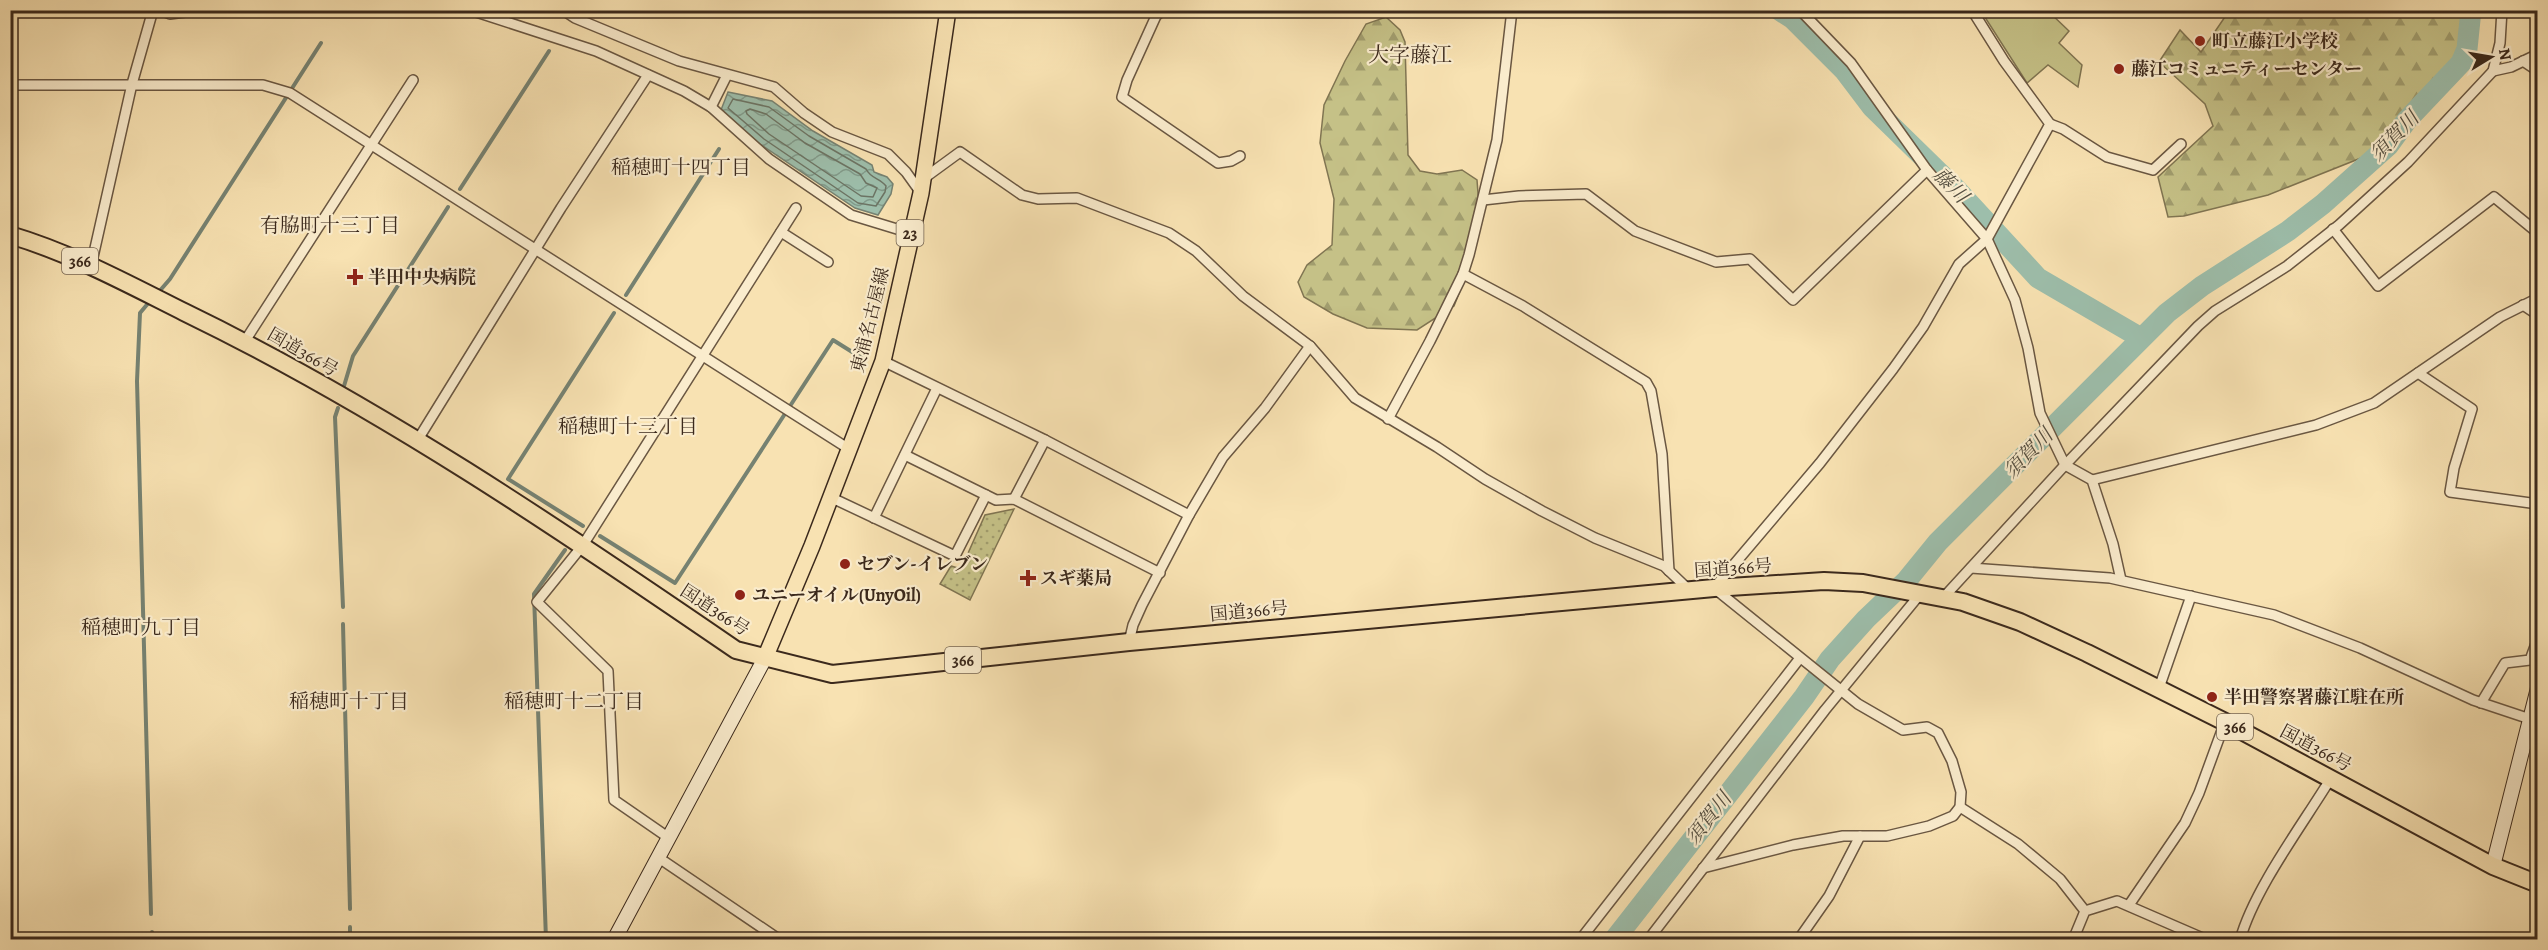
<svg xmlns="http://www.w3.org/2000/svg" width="2548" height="950" viewBox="0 0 2548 950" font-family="Alegreya,'Noto Serif JP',serif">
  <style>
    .green { fill: #c5c187; stroke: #807552; stroke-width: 1.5 }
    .forest { fill: url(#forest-firs); stroke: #807552; stroke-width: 1.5 }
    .park { fill: url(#park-dots); stroke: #807552; stroke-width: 1.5 }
    .water { fill: url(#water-waves); stroke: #768272; stroke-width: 1.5 }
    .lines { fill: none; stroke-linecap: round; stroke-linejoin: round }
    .shore { stroke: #6c7464; stroke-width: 1.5 }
    .stream { stroke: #768272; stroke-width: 4 }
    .river { stroke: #9dbeab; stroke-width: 21 }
    .street-casing { stroke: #6a5742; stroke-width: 12 }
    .secondary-casing { stroke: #3b291c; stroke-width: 16 }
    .primary-casing { stroke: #3b291c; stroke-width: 18 }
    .highway-casing { stroke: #3b291c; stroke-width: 20 }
    .street { stroke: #faeccd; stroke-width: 9 }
    .secondary { stroke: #faeccd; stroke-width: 14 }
    .primary { stroke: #f8e2b2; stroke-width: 15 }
    .highway { stroke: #f8e2b2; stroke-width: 16 }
    .poi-dot { fill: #8f2418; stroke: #faeccd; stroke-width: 2 }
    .labels { text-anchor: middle; stroke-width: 4.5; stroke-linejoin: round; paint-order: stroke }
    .shield { fill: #faeccd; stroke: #746451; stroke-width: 1.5 }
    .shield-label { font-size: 16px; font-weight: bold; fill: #3b291c }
    .poi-label { font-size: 18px; font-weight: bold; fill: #3b291c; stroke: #faeccd; text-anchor: start }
    .street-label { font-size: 18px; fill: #3b291c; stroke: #faeccd }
    .water-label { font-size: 20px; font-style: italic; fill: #544e40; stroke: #faeccd }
    .neighbourhood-label { font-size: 20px; fill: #3b291c; stroke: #faeccd }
    .quarter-label { font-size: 21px; fill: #3b291c; stroke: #faeccd }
  </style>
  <defs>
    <pattern id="forest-firs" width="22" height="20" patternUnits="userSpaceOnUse" patternTransform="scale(1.5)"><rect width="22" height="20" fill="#c5c187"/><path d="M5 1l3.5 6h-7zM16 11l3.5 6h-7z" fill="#a19d6e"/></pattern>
    <pattern id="park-dots" width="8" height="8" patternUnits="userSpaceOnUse" patternTransform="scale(1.5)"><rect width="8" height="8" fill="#c5c187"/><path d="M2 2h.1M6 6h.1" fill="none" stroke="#a19d6e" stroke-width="1.8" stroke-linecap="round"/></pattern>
    <pattern id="water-waves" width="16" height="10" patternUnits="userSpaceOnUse" patternTransform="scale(1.5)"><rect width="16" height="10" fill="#9dbeab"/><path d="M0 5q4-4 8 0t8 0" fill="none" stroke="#819a8a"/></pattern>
  </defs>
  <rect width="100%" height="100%" fill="#f8e2b2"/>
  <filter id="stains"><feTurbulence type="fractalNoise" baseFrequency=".00333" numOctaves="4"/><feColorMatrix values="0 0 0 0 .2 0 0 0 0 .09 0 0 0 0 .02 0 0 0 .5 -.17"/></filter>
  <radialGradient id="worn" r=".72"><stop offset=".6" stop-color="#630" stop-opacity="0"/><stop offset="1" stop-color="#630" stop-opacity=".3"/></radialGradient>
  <polygon class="green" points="1981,11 2048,11 2069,31 2059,43 2082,65 2078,87 2048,65 2027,83"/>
  <g class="forest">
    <polygon points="2229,11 2229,10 2467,11 2460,64 2386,148 2268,195 2184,216 2168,217 2158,177 2213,126 2205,104 2159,62 2180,30 2201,52"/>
    <polygon points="1386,17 1400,30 1405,42 1408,155 1420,171 1437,174 1462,170 1477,180 1480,220 1471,263 1454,306 1417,330 1367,328 1333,314 1304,297 1298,282 1307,265 1332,245 1334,199 1320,143 1324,105 1345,61 1366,24"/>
  </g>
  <polygon class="park" points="1014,509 970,600 940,584 951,566 961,569 985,515"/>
  <polygon class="water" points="728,92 772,101 813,131 872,165 874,172 887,177 893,184 891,194 878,215 855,208 760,144 721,110"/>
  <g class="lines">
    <g class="shore">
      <path d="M733,99L769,107L809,136L866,169C871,179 880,178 886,186L885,192L876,206L858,203L764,139L728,108Z"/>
      <polygon points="750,109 766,114 805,143 860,174 866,183 877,188 873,197 861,196 769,134 747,114 746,111"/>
    </g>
    <g class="stream">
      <polyline points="460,189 549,51"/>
      <polyline points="157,294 170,279 321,43"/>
      <polyline points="626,295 719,149"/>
      <polyline points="150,301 140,313 137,381 151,914"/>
      <polyline points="344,386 353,356 448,207"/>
      <polyline points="338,408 335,417 343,607"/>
      <polyline points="583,526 508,479 614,313"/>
      <polyline points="600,536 675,583 833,340 865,360"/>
      <polyline points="343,624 350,909"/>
      <polyline points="350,927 350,940"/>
      <polyline points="152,932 152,940"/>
      <polyline points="546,940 534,594 565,550"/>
    </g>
    <g class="river">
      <polyline points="1779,10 1793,19 1844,70 1872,107 1958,191 2038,278 2141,338"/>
      <polyline points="1614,940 1804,697 1830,659 1866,619 1907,580 1938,542 2167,313 2202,286 2288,231 2323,204 2388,146 2407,120 2461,63 2467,49 2471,10"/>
    </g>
    <g class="street-casing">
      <g id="street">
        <polyline points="160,10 170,14 200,10"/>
        <polyline points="470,10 596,51 684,91 711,107 769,159 851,215 910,233"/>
        <polyline points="563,10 575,18 679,61 774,87 804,113 832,132 888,154 906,172 921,193"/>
        <polyline points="1163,10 1156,16 1127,80 1122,97 1218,163 1231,161 1240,156"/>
        <polyline points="1800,10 1851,63 1927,170 1987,239 2015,300 2028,348 2040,413 2065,465 2092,480 2113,544 2121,580"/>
        <polyline points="2523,61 2538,71"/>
        <polyline points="2493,71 2511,67 2538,54"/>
        <polyline points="10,85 263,85 290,93 849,449"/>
        <polyline points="711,107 727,75"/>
        <polyline points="2050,124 2063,129 2107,157 2153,170 2181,144"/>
        <polyline points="923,179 960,152 1022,195 1038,199 1077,198 1169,233 1196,251 1243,296 1310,346 1355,398 1437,447 1485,479 1542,511 1595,538 1664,566 1690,591"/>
        <polyline points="1483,200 1519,196 1586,194 1635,231 1716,262 1750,259 1793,300 1927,170"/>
        <polyline points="2333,229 2378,286 2494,197 2538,233"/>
        <polyline points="781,232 828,262"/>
        <polyline points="91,266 132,84 153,10"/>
        <polyline points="1463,274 1523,306 1646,382 1651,391 1662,454 1669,571"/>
        <polyline points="2523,305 2538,315"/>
        <polyline points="245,341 413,80"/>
        <polyline points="883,361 1045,440 1189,515"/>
        <polyline points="2418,373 2472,409 2454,468 2450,492 2538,504"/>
        <polyline points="1388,419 1430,341 1463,274 1469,255 1497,140 1512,10"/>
        <polyline points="417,441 561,208 648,75"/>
        <polyline points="905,455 996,500 1014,499 1160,573"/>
        <polyline points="2092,480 2316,425 2374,403 2500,317 2538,298"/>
        <polyline points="830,497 955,556 986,495"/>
        <polyline points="1014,499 1045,440"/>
        <polyline points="874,518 937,388"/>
        <polyline points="1971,568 2110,578 2274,615 2360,648 2473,700 2530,719 2538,724"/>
        <polyline points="1943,598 2065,465 2198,326 2215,311 2287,266 2339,225 2408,162 2493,71 2500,43 2502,10"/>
        <polyline points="1129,642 1133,625 1142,605 1189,515 1223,457 1265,408 1310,346"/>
        <polyline points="2159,688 2191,596"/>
        <polyline points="2481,703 2505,663 2530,660 2538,638"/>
        <polyline points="1960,807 2018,844 2060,879 2085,911"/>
        <polyline points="669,838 614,800 608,671 537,602 583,545 796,208"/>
        <polyline points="659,858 780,940"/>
        <polyline points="1703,868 1793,845 1843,836 1887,836 1929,826 1953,816 1960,807 1961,792 1952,761 1938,733 1927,727 1903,730 1858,704 1714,588 1820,463 1893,369 1923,327 1959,264 1987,239 2050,124 2004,61 1972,10"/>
        <polyline points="2129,905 2185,823 2199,793 2225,722"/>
        <polyline points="1580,940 1800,658"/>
        <polyline points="1648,940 1825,710 1921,593"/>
        <polyline points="1807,940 1801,936 1829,896 1860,836"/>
        <polyline points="2073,940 2085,911 2117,901 2207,940"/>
        <path d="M2240,940C2254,889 2303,824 2331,778"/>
      </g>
    </g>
    <g class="secondary-casing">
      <g id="secondary">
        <polyline points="2493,866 2538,688"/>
        <polyline points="614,940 765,658"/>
      </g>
    </g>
    <g class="primary-casing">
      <polyline id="primary" points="765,658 812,546 883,361 921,193 948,10"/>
    </g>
    <g class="highway-casing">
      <path id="highway" d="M10,235C71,253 128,284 184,312C378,406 558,528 736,650L832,674L1129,642L1714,588L1824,581L1863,583L1963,602L2020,622L2087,653L2225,722L2493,866L2538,884"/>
    </g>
    <use href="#street" class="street"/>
    <use href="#secondary" class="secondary"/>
    <use href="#primary" class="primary"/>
    <use href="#highway" class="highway"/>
  </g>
  <g class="poi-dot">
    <circle cx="2200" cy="41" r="6"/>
    <circle cx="2119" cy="69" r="6"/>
    <path d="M352 268h6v6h6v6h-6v6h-6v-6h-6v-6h6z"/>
    <circle cx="845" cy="564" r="6"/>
    <path d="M1025 569h6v6h6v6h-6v6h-6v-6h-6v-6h6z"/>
    <circle cx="740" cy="595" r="6"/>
    <circle cx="2212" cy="697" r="6"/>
  </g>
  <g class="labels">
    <g class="shield">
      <rect x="896.5" y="220" width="27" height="26" rx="4.5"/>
      <rect x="62" y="248" width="36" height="26" rx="4.5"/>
      <rect x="945" y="647" width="36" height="26" rx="4.5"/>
      <rect x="2217" y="714" width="36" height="26" rx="4.5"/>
    </g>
    <g class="shield-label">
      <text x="910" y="239">23</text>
      <text x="80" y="267">366</text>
      <text x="963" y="666">366</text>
      <text x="2235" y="733">366</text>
    </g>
    <g class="poi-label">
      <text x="2212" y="47">町立藤江小学校</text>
      <text x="2131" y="75">藤江コミュニティーセンター</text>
      <text x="368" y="283">半田中央病院</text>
      <text x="857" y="570">セブン-イレブン</text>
      <text x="1040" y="584">スギ薬局</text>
      <text x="752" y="601">ユニーオイル(UnyOil)</text>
      <text x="2224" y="703">半田警察署藤江駐在所</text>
    </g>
    <g class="street-label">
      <text transform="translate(870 320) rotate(-76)" y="6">東浦名古屋線</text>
      <text transform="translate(303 352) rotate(30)" y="6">国道366号</text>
      <text transform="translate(1733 568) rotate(-4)" y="6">国道366号</text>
      <text transform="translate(715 610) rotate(33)" y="6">国道366号</text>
      <text transform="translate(1249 611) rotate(-5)" y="6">国道366号</text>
      <text transform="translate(2316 748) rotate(28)" y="6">国道366号</text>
    </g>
    <g class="water-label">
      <text transform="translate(2394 136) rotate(-46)" y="7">須賀川</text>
      <text transform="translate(1951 185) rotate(45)" y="7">藤川</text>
      <text transform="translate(2028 453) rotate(-46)" y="7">須賀川</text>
      <text transform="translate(1708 818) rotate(-52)" y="7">須賀川</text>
    </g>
    <g class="neighbourhood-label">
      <text x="681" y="174">稲穂町十四丁目</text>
      <text x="330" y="232">有脇町十三丁目</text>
      <text x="628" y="433">稲穂町十三丁目</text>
      <text x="141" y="634">稲穂町九丁目</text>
      <text x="349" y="708">稲穂町十丁目</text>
      <text x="574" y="708">稲穂町十二丁目</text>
    </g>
    <g class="quarter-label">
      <text x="1410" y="62">大字藤江</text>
    </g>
  </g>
  <rect width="2548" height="950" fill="none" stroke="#f8e2b2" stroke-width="36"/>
  <rect x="12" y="12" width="2524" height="926" fill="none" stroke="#3b291c" stroke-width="3"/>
  <rect x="18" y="18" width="2512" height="914" fill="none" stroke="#3b291c" stroke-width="1.5"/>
  <g transform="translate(2491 57) rotate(79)" stroke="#faeccd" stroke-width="4.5" paint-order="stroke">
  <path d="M0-4.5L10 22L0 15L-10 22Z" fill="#3b291c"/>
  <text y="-9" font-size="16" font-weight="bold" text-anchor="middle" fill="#3b291c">N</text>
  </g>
  <rect width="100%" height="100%" filter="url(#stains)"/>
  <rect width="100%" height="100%" fill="url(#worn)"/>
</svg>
